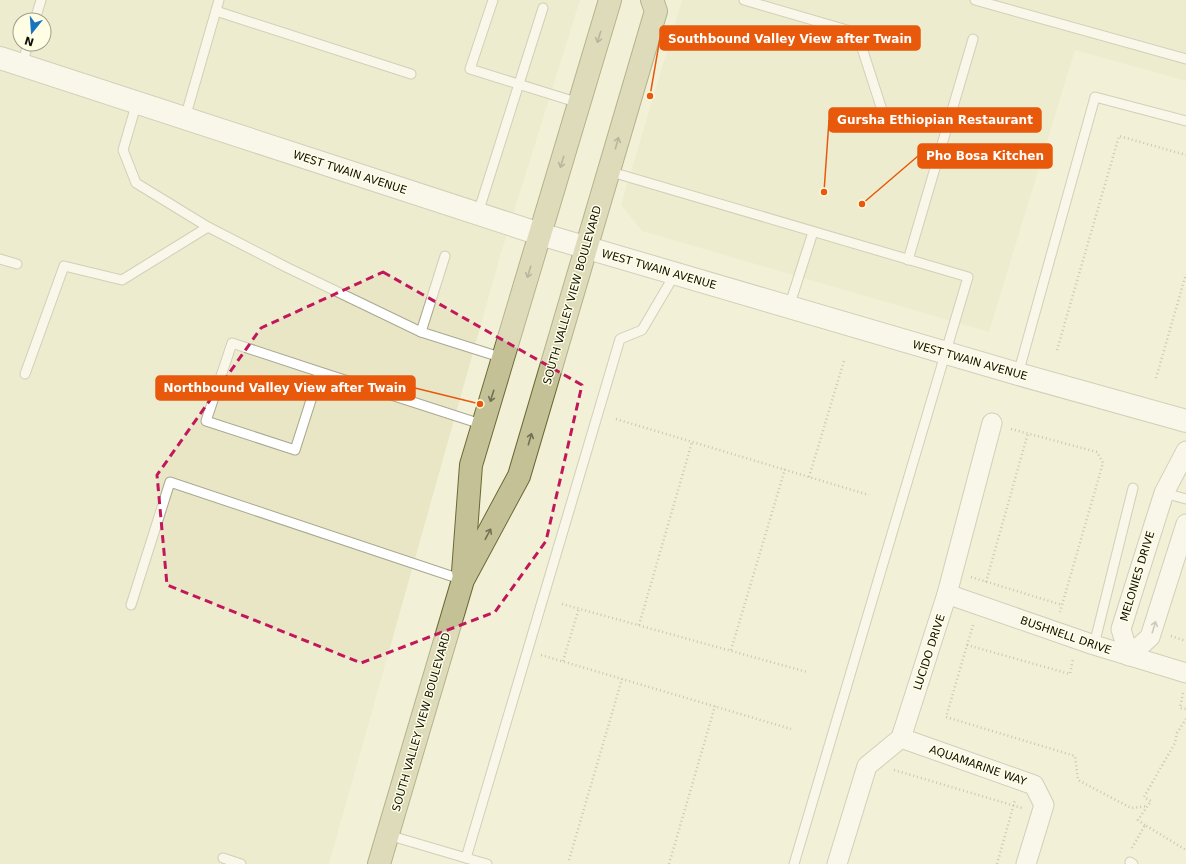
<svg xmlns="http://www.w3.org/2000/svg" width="1186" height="864" viewBox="0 0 1186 864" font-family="'DejaVu Sans',sans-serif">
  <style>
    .built { fill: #e8e6c5; fill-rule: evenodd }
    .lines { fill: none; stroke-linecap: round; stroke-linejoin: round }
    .lane-casing { stroke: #a9a890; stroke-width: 11 }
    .street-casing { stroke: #a9a890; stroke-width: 21 }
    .secondary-casing { stroke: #a9a890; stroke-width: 24 }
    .primary-casing { stroke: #6b6836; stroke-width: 24 }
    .path { stroke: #969683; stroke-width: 2.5; stroke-dasharray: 1 3; stroke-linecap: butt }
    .lane { stroke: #fff; stroke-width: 9 }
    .street { stroke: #fff; stroke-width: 19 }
    .secondary { stroke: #fff; stroke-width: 22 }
    .primary { stroke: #c4c196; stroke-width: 22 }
    .oneway { stroke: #727055 }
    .oneway2 { stroke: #9f9f9b }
    .marked { fill: none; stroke: #c2185b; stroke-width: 3; stroke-dasharray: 8 5; stroke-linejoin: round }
    .labels { text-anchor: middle; stroke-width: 3; stroke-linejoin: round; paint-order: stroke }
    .street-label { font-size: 11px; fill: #0e0e06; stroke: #fffee4 }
    .leader { fill: none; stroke: #e8590c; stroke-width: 1.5 }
    .callout-dot { fill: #e8590c; stroke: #fffee4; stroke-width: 1.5 }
    .callout { fill: #e8590c; stroke: #e8590c; stroke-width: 1.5 }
    .callout-label { font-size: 12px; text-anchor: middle; font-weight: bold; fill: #fff }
  </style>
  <rect width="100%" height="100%" fill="#f2f1d7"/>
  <g class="built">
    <path d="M0,0H580L501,253L329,864H0ZM20,20H44V44H20Z"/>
    <polygon points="682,0 1186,0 1186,81 1075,50 989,332 642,231 621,205"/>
  </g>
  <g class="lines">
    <g class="lane-casing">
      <g id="lane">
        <polyline points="493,0 470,69 579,103"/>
        <polyline points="744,0 847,30 862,48 882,110"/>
        <polyline points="975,0 1186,59"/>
        <polyline points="216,11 411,74"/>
        <polyline points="35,20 41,0"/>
        <polyline points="22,65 28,44"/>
        <polyline points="137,102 123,150 136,183 208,227"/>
        <polyline points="185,118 219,0"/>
        <polyline points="608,171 968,277 794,864"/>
        <polyline points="478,213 543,8"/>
        <polyline points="445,256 421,332 503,358"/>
        <polyline points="0,259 17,264"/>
        <polyline points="908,260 973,39"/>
        <polyline points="789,307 813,232"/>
        <polyline points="320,372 232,343 206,421 295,450 320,372 484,425"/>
        <polyline points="25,374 64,266 122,280 208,227 288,268 421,332"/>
        <polyline points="1018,374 1095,97 1186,121"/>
        <polyline points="1164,493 1186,499"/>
        <polyline points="131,605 170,482 463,580"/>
        <polyline points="1094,645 1133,488"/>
        <polyline points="388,835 466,858"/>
        <polyline points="223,858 241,864"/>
        <polyline points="1130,862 1133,864"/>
        <polyline points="487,864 466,858 620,339 642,330 675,274"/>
      </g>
    </g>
    <g class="street-casing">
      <g id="street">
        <polyline points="1186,451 1164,493 1121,629 1129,656 1150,637 1186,524"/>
        <polyline points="947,594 1094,645 1186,673"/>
        <polyline points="901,738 1034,785 1044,805 1026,864"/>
        <polyline points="837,864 867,766 901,738 947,594 992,423"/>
      </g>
    </g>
    <g class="secondary-casing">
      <polyline id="secondary" points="0,58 540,234 1018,374 1186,421"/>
    </g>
    <g class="primary-casing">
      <g id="primary">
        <polyline points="463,572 471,465 610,0"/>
        <polyline points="379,864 463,580 519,476 656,11 652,0"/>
      </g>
    </g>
    <g class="path">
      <polyline points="1057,350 1119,136 1186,155"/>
      <polyline points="1156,378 1186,274"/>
      <polyline points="616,419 869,495"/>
      <polyline points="1011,429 1097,452 1103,463 1060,612"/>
      <polyline points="809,477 844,361"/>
      <polyline points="971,577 1062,605"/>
      <polyline points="986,582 1028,433"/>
      <polyline points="562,604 807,672"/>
      <polyline points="639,625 692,442"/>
      <polyline points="973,625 946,717 1075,756 1078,780 1131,808 1148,806"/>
      <polyline points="1171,636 1186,641"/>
      <polyline points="967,645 1070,674 1073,659"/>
      <polyline points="731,650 785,469"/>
      <polyline points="541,655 791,729"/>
      <polyline points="563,661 579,608"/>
      <polyline points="1183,693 1180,708 1186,709"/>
      <polyline points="894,770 1022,808"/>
      <polyline points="1145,825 1138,820 1151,801 1144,797 1175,743 1177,733 1186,719"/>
      <polyline points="1132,848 1145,825 1186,850"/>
      <polyline points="569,860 622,679"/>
      <polyline points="669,864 715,706"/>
      <polyline points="997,864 1015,800"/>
    </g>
    <use href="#lane" class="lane"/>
    <use href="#street" class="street"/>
    <use href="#secondary" class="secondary"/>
    <use href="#primary" class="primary"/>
  </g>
  <defs><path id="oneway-shaft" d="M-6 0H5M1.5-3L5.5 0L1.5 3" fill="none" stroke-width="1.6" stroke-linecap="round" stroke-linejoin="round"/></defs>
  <g class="oneway">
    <use href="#oneway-shaft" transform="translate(599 37) rotate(107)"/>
    <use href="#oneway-shaft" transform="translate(617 143) rotate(-74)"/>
    <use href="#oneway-shaft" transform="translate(562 162) rotate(107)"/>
    <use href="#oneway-shaft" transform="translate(529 272) rotate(107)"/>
    <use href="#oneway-shaft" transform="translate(492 396) rotate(107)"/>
    <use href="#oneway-shaft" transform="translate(530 439) rotate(-74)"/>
    <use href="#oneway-shaft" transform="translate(488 534) rotate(-62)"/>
  </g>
  <use class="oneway2" href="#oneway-shaft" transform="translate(1154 627) rotate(-73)"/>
  <path d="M0 0H1186V864H0ZM383,272L582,385L546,541L495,612L361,663L167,585L157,475L261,328Z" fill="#f2f1d7" fill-opacity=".55" fill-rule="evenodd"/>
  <path class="marked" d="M383,272L582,385L546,541L495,612L361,663L167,585L157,475L261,328Z"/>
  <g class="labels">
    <g class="street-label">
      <text transform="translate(350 172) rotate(18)" y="4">WEST TWAIN AVENUE</text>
      <text transform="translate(659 269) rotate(16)" y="4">WEST TWAIN AVENUE</text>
      <text transform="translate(572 295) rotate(-74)" y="4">SOUTH VALLEY VIEW BOULEVARD</text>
      <text transform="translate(970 360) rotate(16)" y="4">WEST TWAIN AVENUE</text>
      <text transform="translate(1137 576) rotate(-73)" y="4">MELONIES DRIVE</text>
      <text transform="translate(1066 635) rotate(19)" y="4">BUSHNELL DRIVE</text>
      <text transform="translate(929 652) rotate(-72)" y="4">LUCIDO DRIVE</text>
      <text transform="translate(421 722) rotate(-74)" y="4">SOUTH VALLEY VIEW BOULEVARD</text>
      <text transform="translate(978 765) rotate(19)" y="4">AQUAMARINE WAY</text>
    </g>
  </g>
  <path class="leader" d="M650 96L660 38M824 192L829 120M862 204L918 156M480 404L415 388"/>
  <g class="callout-dot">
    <circle cx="650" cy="96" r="4"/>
    <circle cx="824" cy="192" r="4"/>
    <circle cx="862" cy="204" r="4"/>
    <circle cx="480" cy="404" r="4"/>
  </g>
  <g class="callout">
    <rect x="660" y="26" width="260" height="24" rx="4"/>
    <rect x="829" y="108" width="212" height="24" rx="4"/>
    <rect x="918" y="144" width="134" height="24" rx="4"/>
    <rect x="156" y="376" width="259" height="24" rx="4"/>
  </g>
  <g class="callout-label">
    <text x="790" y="43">Southbound Valley View after Twain</text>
    <text x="935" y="124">Gursha Ethiopian Restaurant</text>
    <text x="985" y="160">Pho Bosa Kitchen</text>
    <text x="285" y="392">Northbound Valley View after Twain</text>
  </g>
  <g transform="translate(32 32) rotate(197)"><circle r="19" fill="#fffee4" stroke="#9f9e8b"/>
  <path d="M0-3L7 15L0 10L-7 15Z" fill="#1874c1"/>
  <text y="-6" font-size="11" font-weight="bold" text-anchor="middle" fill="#0e0e06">N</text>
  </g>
</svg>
